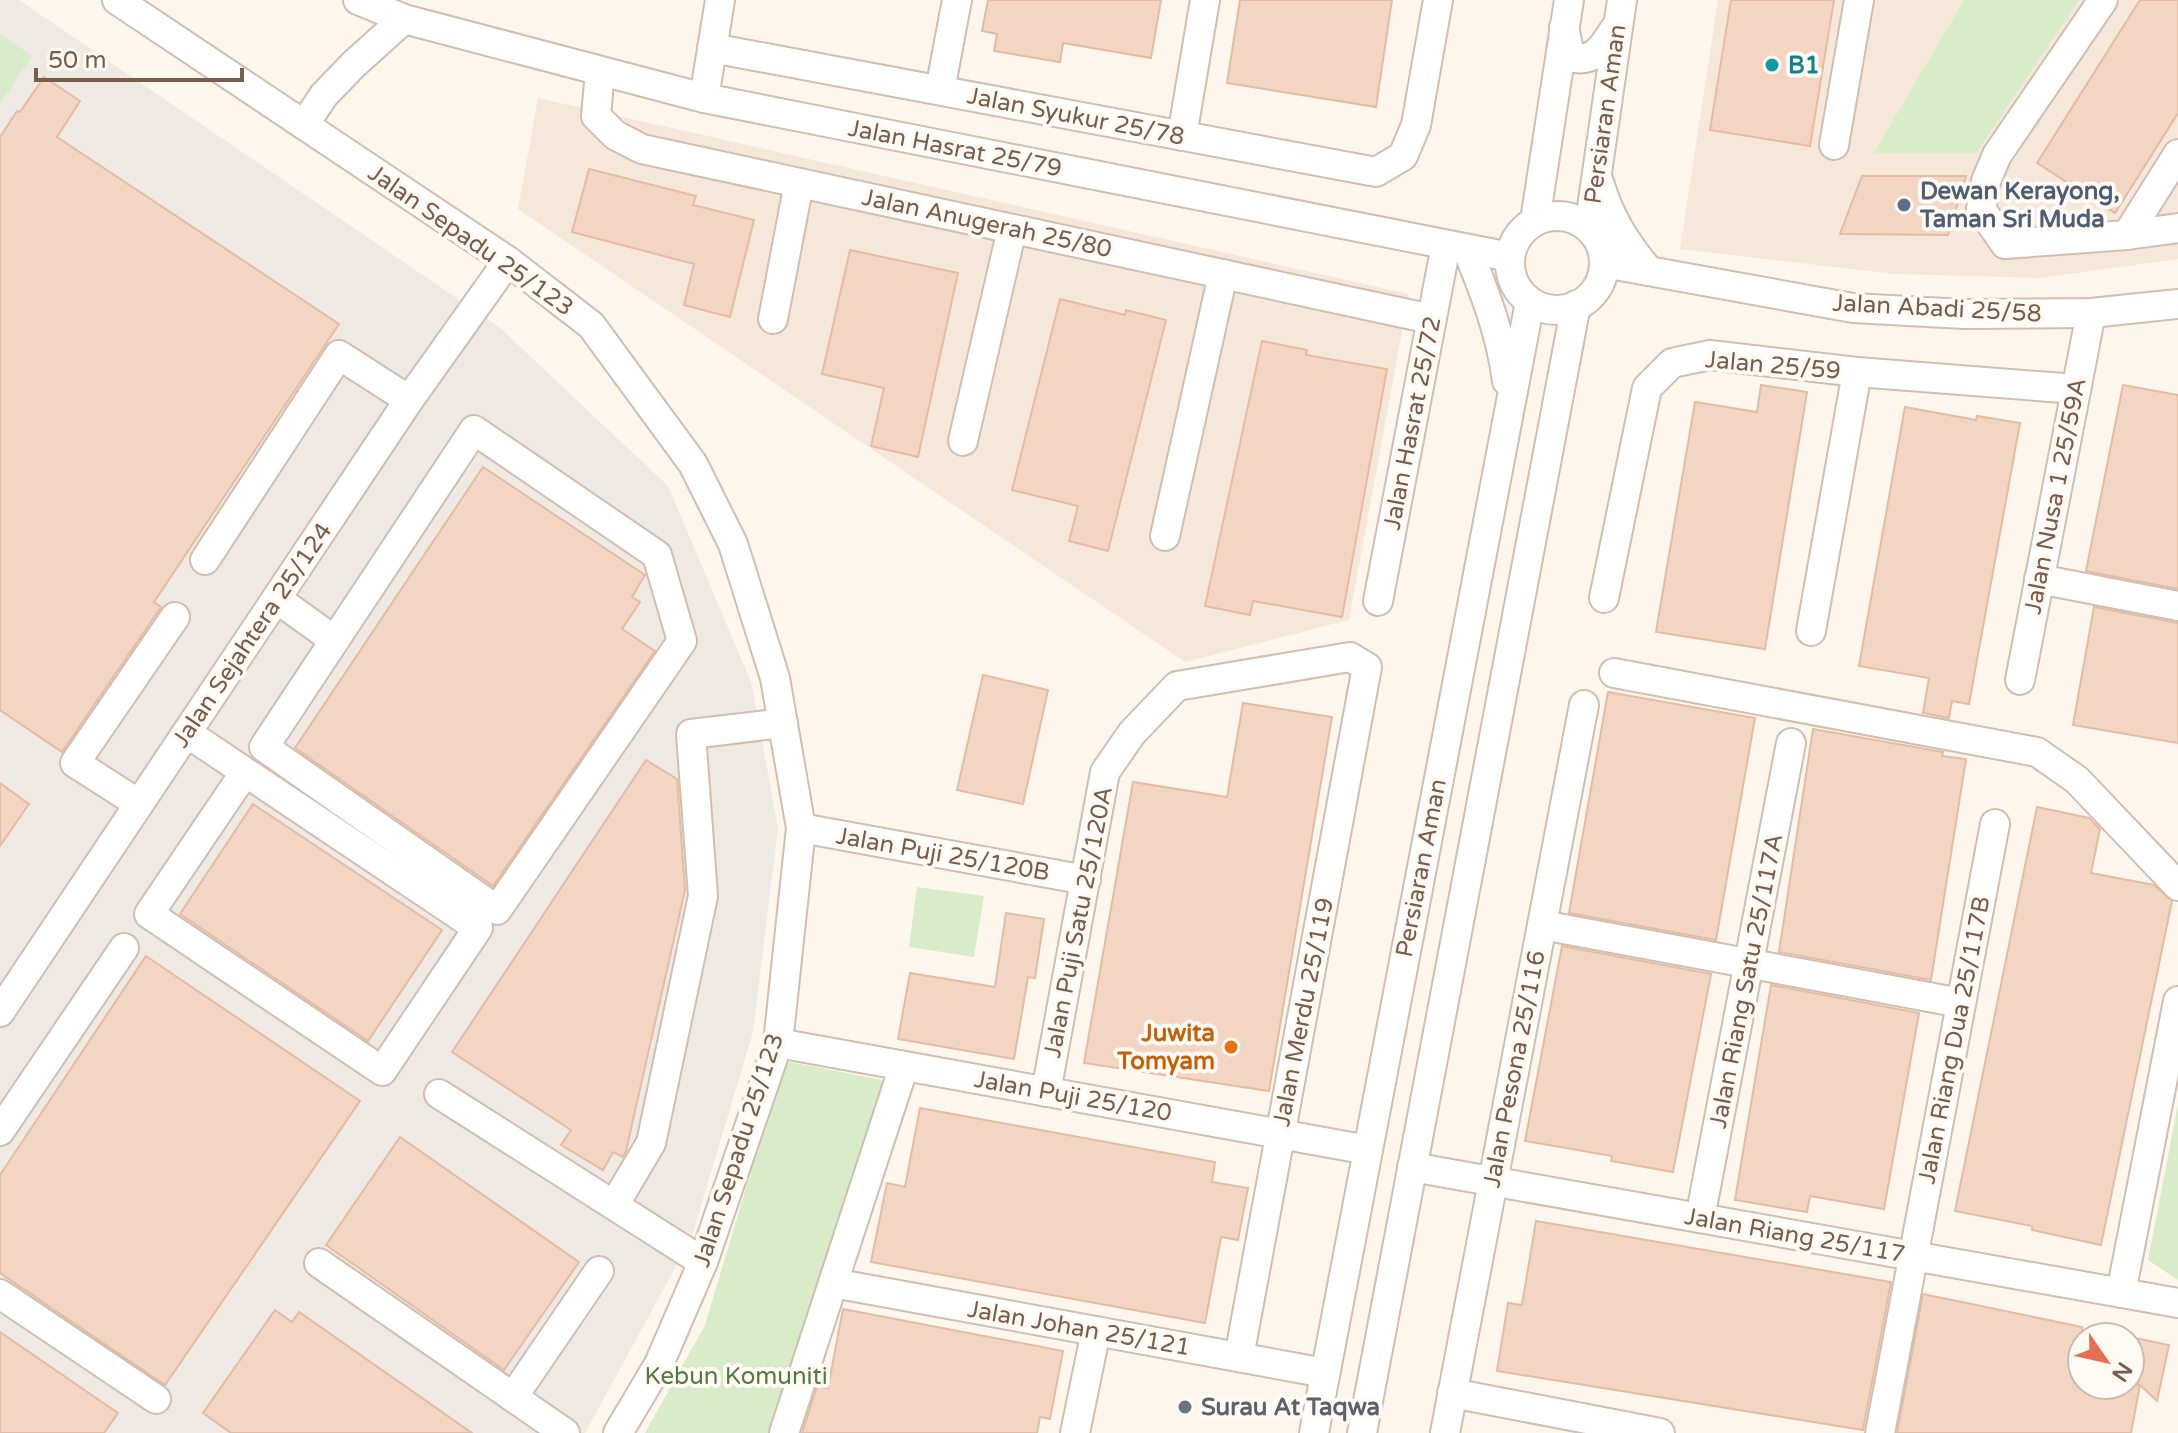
<svg xmlns="http://www.w3.org/2000/svg" width="2178" height="1433" viewBox="0 0 2178 1433" font-family="'Varela Round',sans-serif">
  <style>
    .residential { fill: #f5e8da }
    .industrial { fill: #efe9e4 }
    .green { fill: #d8ecc9 }
    .building { fill: #f3d5c3; stroke: #e6bba3; stroke-width: 2 }
    .lines { fill: none; stroke-linecap: round; stroke-linejoin: round }
    .minor-casing { stroke: #d1beb0; stroke-width: 32 }
    .minor { stroke: #fff; stroke-width: 28 }
    .culture-dot { fill: #0f9aa8; stroke: #fffaf3; stroke-width: 3 }
    .service-dot { fill: #5c6f8a; stroke: #fffaf3; stroke-width: 3 }
    .food-dot { fill: #e8710a; stroke: #fffaf3; stroke-width: 3 }
    .worship-dot { fill: #6b7280; stroke: #fffaf3; stroke-width: 3 }
    .labels { text-anchor: middle; stroke-width: 8; stroke-linejoin: round; paint-order: stroke }
    .culture-label { font-size: 24px; font-weight: bold; fill: #0d838f; stroke: #fffaf3; text-anchor: start }
    .street-label { font-size: 24px; fill: #7a5c4d; stroke: #fffaf3 }
    .service-label { font-size: 24px; font-weight: bold; fill: #4e5e75; stroke: #fffaf3; text-anchor: start }
    .food-label { font-size: 24px; font-weight: bold; fill: #c56008; stroke: #fffaf3; text-anchor: end }
    .park-label { font-size: 24px; fill: #537a41; stroke: #fffaf3 }
    .worship-label { font-size: 24px; font-weight: bold; fill: #5b616d; stroke: #fffaf3; text-anchor: start }
  </style>
  <rect width="100%" height="100%" fill="#fdf6ec"/>
  <g class="residential">
    <polygon points="1718,0 2178,0 2178,259 2040,278 1895,274 1680,249"/>
    <polygon points="538,98 1409,294 1349,620 1185,662 518,209"/>
  </g>
  <polygon class="industrial" points="0,0 19,0 499,327 668,486 751,682 778,827 753,1032 691,1239 585,1433 0,1433"/>
  <g class="green">
    <polygon points="1964,0 2079,0 1976,153 1874,153"/>
    <polygon points="0,34 32,56 0,104"/>
    <polygon points="917,887 984,896 974,957 909,947"/>
    <polygon points="784,1061 888,1081 773,1433 645,1433 705,1325"/>
    <polygon points="2178,1104 2178,1280 2148,1260"/>
  </g>
  <g class="building">
    <polygon points="988,0 1161,0 1151,58 1063,43 1060,62 994,51 997,34 982,31"/>
    <polygon points="1240,0 1392,0 1376,107 1227,83"/>
    <polygon points="1731,0 1834,0 1810,146 1710,130"/>
    <polygon points="2140,0 2178,0 2178,113 2115,213 2037,163"/>
    <polygon points="44,77 80,101 57,137 339,324 154,602 161,607 62,752 0,710 0,137 17,111 20,112"/>
    <polygon points="589,169 696,196 693,205 754,220 730,317 684,305 694,264 572,232"/>
    <polygon points="1862,176 1966,176 1948,235 1840,234"/>
    <polygon points="850,250 958,273 918,457 871,446 884,388 822,374"/>
    <polygon points="1060,299 1125,315 1126,310 1166,320 1108,551 1069,541 1078,506 1012,490"/>
    <polygon points="1262,341 1307,350 1306,355 1387,369 1342,617 1253,601 1250,615 1205,606"/>
    <polygon points="1761,385 1807,392 1765,649 1656,632 1695,402 1757,412"/>
    <polygon points="2123,385 2178,395 2178,589 2086,571"/>
    <polygon points="1905,407 1976,420 1977,416 2020,423 1969,704 1952,701 1949,718 1923,713 1929,678 1859,666"/>
    <polygon points="483,467 645,575 632,597 640,602 622,629 655,651 493,886 295,748"/>
    <polygon points="2094,607 2178,623 2178,743 2073,725"/>
    <polygon points="983,675 1048,690 1023,804 957,790"/>
    <polygon points="1608,692 1755,718 1716,940 1569,913"/>
    <polygon points="1243,703 1332,717 1269,1091 1084,1063 1133,782 1227,797"/>
    <polygon points="1813,729 1943,752 1942,756 1966,759 1931,980 1779,952"/>
    <polygon points="646,760 677,779 685,890 626,1151 623,1157 613,1152 603,1170 561,1145 571,1130 452,1052"/>
    <polygon points="0,783 29,804 0,846"/>
    <polygon points="253,804 442,930 368,1041 180,914"/>
    <polygon points="2037,807 2089,818 2100,829 2091,873 2154,885 2172,901 2101,1245 2032,1230 2032,1226 1955,1211"/>
    <polygon points="1006,913 1044,919 1035,978 1028,977 1014,1059 898,1039 910,973 995,987"/>
    <polygon points="1562,946 1711,974 1673,1172 1611,1161 1612,1156 1525,1141"/>
    <polygon points="146,956 360,1101 165,1385 0,1273 0,1175"/>
    <polygon points="1771,985 1919,1013 1884,1209 1810,1196 1807,1212 1735,1200"/>
    <polygon points="920,1108 1215,1162 1212,1182 1248,1188 1238,1240 1221,1237 1205,1323 871,1262 887,1183 905,1187"/>
    <polygon points="400,1137 579,1262 504,1370 326,1245"/>
    <polygon points="1536,1221 1891,1282 1863,1430 1497,1371 1508,1303 1522,1305"/>
    <polygon points="1923,1294 2082,1327 2082,1385 2139,1385 2130,1376 2130,1337 2169,1345 2157,1401 2140,1385 2131,1433 1897,1433"/>
    <polygon points="843,1309 1063,1351 1050,1419 1040,1417 1037,1433 802,1433 817,1386 828,1388"/>
    <polygon points="275,1310 292,1322 299,1312 472,1433 231,1433 203,1413"/>
    <polygon points="0,1332 118,1413 104,1433 0,1433"/>
  </g>
  <g class="lines">
    <g class="minor-casing">
      <g id="minor">
        <polyline points="117,0 508,261 591,325 693,464 733,544 775,678 801,828 778,1043 703,1262 659,1364 618,1433"/>
        <polyline points="358,0 404,19 704,98 1510,257"/>
        <polyline points="2103,0 1997,155 1986,181 1981,209 2005,244 2127,235 2178,228"/>
        <path d="M1564,27L1569,51L1574,58C1597,62 1605,43 1616,27"/>
        <polyline points="712,48 1376,172 1403,156 1416,125 1438,0"/>
        <polyline points="600,71 596,116 615,135 642,149 1431,319"/>
        <polyline points="940,90 957,0"/>
        <polyline points="704,98 720,0"/>
        <polyline points="304,125 324,95 354,64 404,19"/>
        <polyline points="1182,136 1205,0"/>
        <polyline points="1834,145 1859,0"/>
        <path d="M1599,182C1610,219 1625,242 1649,271"/>
        <circle cx="1557" cy="263" r="47"/>
        <polyline points="1535,221 1569,0"/>
        <polyline points="1589,228 1622,0"/>
        <polyline points="2127,235 2178,154"/>
        <path d="M1467,249C1485,293 1501,334 1507,381"/>
        <polyline points="1604,263 1853,308 1964,314 2091,313 2178,304"/>
        <polyline points="773,319 799,183"/>
        <polygon points="474,430 657,555 682,641 497,910 264,747"/>
        <polyline points="963,441 1012,229"/>
        <polyline points="1165,536 1223,274"/>
        <polyline points="205,560 339,355 409,400"/>
        <polyline points="2039,579 2178,606"/>
        <polyline points="1604,598 1647,388 1672,363 1710,355 1857,372 2076,389"/>
        <polyline points="277,599 334,640"/>
        <polyline points="1378,601 1446,245"/>
        <polyline points="1811,631 1857,372"/>
        <polyline points="1614,673 2037,752 2077,780 2178,886"/>
        <polyline points="2020,680 2091,313"/>
        <polyline points="187,733 478,928 382,1071 149,914 245,772"/>
        <polyline points="139,804 75,763 175,617"/>
        <polyline points="801,828 1086,880"/>
        <polyline points="1542,925 1961,1003"/>
        <polyline points="0,1012 409,400 508,261"/>
        <polyline points="778,1043 1368,1150"/>
        <polyline points="1046,1092 1105,772 1132,733 1177,686 1350,657 1367,667 1239,1357"/>
        <polyline points="439,1094 703,1262"/>
        <polyline points="0,1131 124,948"/>
        <polyline points="1412,1167 2178,1303"/>
        <polyline points="614,1205 651,1143 703,896 691,734 783,723"/>
        <polyline points="1700,1218 1791,743"/>
        <polyline points="319,1263 565,1433"/>
        <polyline points="833,1283 1325,1373"/>
        <polyline points="2121,1293 2178,1001"/>
        <polyline points="0,1294 156,1399"/>
        <polyline points="1452,1393 1660,1433"/>
        <polyline points="513,1397 599,1271"/>
        <polyline points="784,1433 904,1066"/>
        <polyline points="1075,1433 1096,1331"/>
        <polyline points="1314,1433 1530,302"/>
        <polyline points="1362,1433 1576,305"/>
        <polyline points="1445,1433 1584,705"/>
        <polyline points="1880,1433 1995,824"/>
      </g>
    </g>
    <use href="#minor" class="minor"/>
  </g>
  <circle class="culture-dot" cx="1772" cy="65" r="8"/>
  <circle class="service-dot" cx="1904" cy="205" r="8"/>
  <circle class="food-dot" cx="1231" cy="1047" r="8"/>
  <circle class="worship-dot" cx="1185" cy="1407" r="8"/>
  <g class="labels">
    <g class="culture-label">
      <text x="1788" y="73">B1</text>
    </g>
    <g class="street-label">
      <text transform="translate(1605 114) rotate(-82)" y="8">Persiaran Aman</text>
      <text transform="translate(1076 116) rotate(11)" y="8">Jalan Syukur 25/78</text>
      <text transform="translate(955 148) rotate(11)" y="8">Jalan Hasrat 25/79</text>
      <text transform="translate(987 223) rotate(12)" y="8">Jalan Anugerah 25/80</text>
      <text transform="translate(471 240) rotate(35)" y="8">Jalan Sepadu 25/123</text>
      <text transform="translate(1937 308) rotate(3)" y="8">Jalan Abadi 25/58</text>
      <text transform="translate(1773 365) rotate(5)" y="8">Jalan 25/59</text>
      <text transform="translate(1412 423) rotate(-79)" y="8">Jalan Hasrat 25/72</text>
      <text transform="translate(2055 496) rotate(-79)" y="8">Jalan Nusa 1 25/59A</text>
      <text transform="translate(252 635) rotate(-56)" y="8">Jalan Sejahtera 25/124</text>
      <text transform="translate(943 854) rotate(10)" y="8">Jalan Puji 25/120B</text>
      <text transform="translate(1421 868) rotate(-79)" y="8">Persiaran Aman</text>
      <text transform="translate(1078 922) rotate(-79)" y="8">Jalan Puji Satu 25/120A</text>
      <text transform="translate(1746 981) rotate(-79)" y="8">Jalan Riang Satu 25/117A</text>
      <text transform="translate(1303 1012) rotate(-79)" y="8">Jalan Merdu 25/119</text>
      <text transform="translate(1954 1040) rotate(-79)" y="8">Jalan Riang Dua 25/117B</text>
      <text transform="translate(1514 1069) rotate(-79)" y="8">Jalan Pesona 25/116</text>
      <text transform="translate(1073 1096) rotate(10)" y="8">Jalan Puji 25/120</text>
      <text transform="translate(738 1150) rotate(-72)" y="8">Jalan Sepadu 25/123</text>
      <text transform="translate(1795 1235) rotate(10)" y="8">Jalan Riang 25/117</text>
      <text transform="translate(1079 1328) rotate(10)" y="8">Jalan Johan 25/121</text>
    </g>
    <g class="service-label">
      <text x="1920" y="199">Dewan Kerayong,<tspan x="1920" dy="28">Taman Sri Muda</tspan></text>
    </g>
    <g class="food-label">
      <text x="1215" y="1041">Juwita<tspan x="1215" dy="28">Tomyam</tspan></text>
    </g>
    <g class="park-label">
      <text x="736" y="1384">Kebun Komuniti</text>
    </g>
    <g class="worship-label">
      <text x="1201" y="1415">Surau At Taqwa</text>
    </g>
  </g>
  <g transform="translate(2106 1361) rotate(124)"><circle r="38" fill="#fffaf3" stroke="#cabbb1" stroke-width="2"/>
  <path d="M0-6L14 30L0 20L-14 30Z" fill="#e76f51"/>
  <text y="-12" font-size="22" font-weight="bold" text-anchor="middle" fill="#7a5c4d">N</text>
  </g>
  <path d="M36 68v12h206v-12" fill="none" stroke="#7a5c4d" stroke-width="4"/>
  <text x="48" y="68" font-size="24" fill="#7a5c4d" stroke="#fffaf3" stroke-width="6" paint-order="stroke">50 m</text>
</svg>
